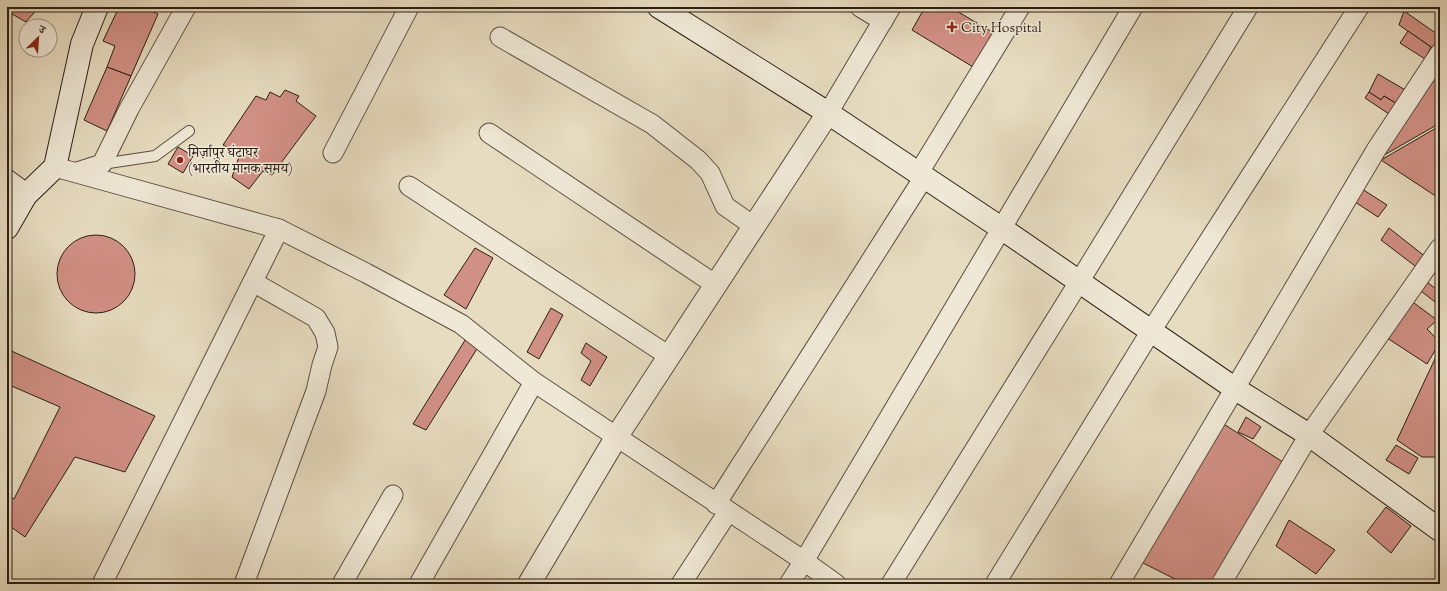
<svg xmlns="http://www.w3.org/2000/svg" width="1447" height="591" viewBox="0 0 1447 591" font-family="'Sorts Mill Goudy','Noto Serif Devanagari',serif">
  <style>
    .building { fill: #d19085; stroke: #2c1e14 }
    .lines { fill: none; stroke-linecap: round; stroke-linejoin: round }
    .service-casing { stroke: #5b4e3f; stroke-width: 12 }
    .minor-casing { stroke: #5b4e3f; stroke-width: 21 }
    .tertiary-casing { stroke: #5b4e3f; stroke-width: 24 }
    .secondary-casing { stroke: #2c1e14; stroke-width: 24 }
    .service { stroke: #efe8d6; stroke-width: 10 }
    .minor { stroke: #efe8d6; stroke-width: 19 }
    .tertiary { stroke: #efe8d6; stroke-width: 22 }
    .secondary { stroke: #efe8d6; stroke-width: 22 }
    .poi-dot { fill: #8f2418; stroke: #efe8d6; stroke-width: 1.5 }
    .labels { text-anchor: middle; stroke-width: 3; stroke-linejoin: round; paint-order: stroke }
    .poi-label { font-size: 14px; fill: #2c1e14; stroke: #efe8d6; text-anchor: start }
  </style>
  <rect width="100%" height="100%" fill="#e7dcc0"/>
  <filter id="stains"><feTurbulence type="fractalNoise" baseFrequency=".005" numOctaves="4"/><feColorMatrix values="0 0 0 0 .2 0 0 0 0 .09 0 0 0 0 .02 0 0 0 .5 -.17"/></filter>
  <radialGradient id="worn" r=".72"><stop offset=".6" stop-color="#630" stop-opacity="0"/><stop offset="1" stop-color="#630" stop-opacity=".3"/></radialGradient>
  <g class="building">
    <polygon points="7,7 39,7 26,22 7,11"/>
    <polygon points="119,7 143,7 158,14 131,76 107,67 115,46 103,41"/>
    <polygon points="925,7 950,7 999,36 978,70 912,30"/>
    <polygon points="1404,11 1440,36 1440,47 1437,51 1399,25"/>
    <polygon points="1408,31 1431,47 1425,59 1400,43"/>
    <polygon points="107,67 131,76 107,131 84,120"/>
    <polygon points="1378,74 1407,91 1399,105 1384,96 1381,100 1369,92"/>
    <polygon points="1434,78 1440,83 1440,123 1379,158"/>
    <polygon points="285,90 299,96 296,101 316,116 272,175 263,171 249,189 232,177 240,154 223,145 256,96 266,100 270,92 280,97"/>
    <polygon points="1369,92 1381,100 1384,96 1399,105 1392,116 1365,98"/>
    <polygon points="1436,128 1440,131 1440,199 1381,160"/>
    <polygon points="178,147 193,156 183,173 168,164"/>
    <polygon points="1359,187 1387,205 1378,217 1352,200"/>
    <polygon points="1389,228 1427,258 1419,269 1381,240"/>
    <circle cx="96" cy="274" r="39"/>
    <polygon points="475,248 493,258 466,309 444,295"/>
    <polygon points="1423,279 1440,292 1439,305 1417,288"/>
    <polygon points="1410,300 1437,320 1427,329 1440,342 1427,364 1384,336"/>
    <polygon points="551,308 563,315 539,359 527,352"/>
    <polygon points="467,337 480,344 426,430 413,424"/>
    <polygon points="586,343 607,357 590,386 581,380 591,361 581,353"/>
    <polygon points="1440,348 1440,457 1422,457 1397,440"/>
    <polygon points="7,349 155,416 125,472 75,457 25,537 7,524 7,495 14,499 60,407 7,384"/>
    <polygon points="1246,417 1261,427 1253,439 1238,432"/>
    <polygon points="1222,423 1286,464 1212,584 1185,584 1139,561"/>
    <polygon points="1396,445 1418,458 1409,474 1386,460"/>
    <polygon points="1386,507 1411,526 1391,553 1367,532"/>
    <polygon points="1289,520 1335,550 1316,574 1276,546"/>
  </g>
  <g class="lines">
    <g class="service-casing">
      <polyline id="service" points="102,164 155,156 189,131"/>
    </g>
    <g class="minor-casing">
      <g id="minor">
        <polyline points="860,7 883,21"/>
        <polyline points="500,37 652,124 698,160 710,173 725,206 755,227"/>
        <polyline points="828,113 891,7"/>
        <polyline points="489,133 716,285"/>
        <polyline points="333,153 409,7"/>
        <polyline points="55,167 279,229 366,273 461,324 534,382 804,561 836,584"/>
        <polyline points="77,172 102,164 129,109 186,7"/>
        <polyline points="918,174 1020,7"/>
        <polyline points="409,186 669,356"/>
        <polyline points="716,504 924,177"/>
        <polyline points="102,584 279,229"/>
        <polyline points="244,584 316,391 322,365 328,347 325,333 316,318 253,282"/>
        <polyline points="342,584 393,495"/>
        <polyline points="419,584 534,382"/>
        <polyline points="681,584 728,512"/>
        <polyline points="789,584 804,561 1133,7"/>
        <polyline points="891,584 1079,282 1248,7"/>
        <polyline points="995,584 1151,331 1359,7"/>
        <polyline points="1119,584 1376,150 1440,53"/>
        <polyline points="1221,584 1309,435 1440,248"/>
      </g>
    </g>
    <g class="tertiary-casing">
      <g id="tertiary">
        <polyline points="7,181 26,195"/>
        <polyline points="529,584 617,436 828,113"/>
      </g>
    </g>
    <g class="secondary-casing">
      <g id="secondary">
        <polyline points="659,7 828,113 1001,228 1234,388 1309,435 1440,530"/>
        <polyline points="7,228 26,195 55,167 82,44 97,7"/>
      </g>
    </g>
    <use href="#service" class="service"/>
    <use href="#minor" class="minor"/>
    <use href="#tertiary" class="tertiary"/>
    <use href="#secondary" class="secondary"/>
  </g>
  <g class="poi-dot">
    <path d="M950 21h4v4h4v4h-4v4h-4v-4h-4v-4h4z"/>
    <circle cx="180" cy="160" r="4"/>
  </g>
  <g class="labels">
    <g class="poi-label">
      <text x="961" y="32">City Hospital</text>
      <text x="188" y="157">मिर्ज़ापुर घंटाघर<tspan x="188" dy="16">(भारतीय मानक समय)</tspan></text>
    </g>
  </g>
  <rect width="1447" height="591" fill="none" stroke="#e7dcc0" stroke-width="24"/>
  <rect x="8" y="8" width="1431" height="575" fill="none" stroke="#2c1e14" stroke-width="2"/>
  <rect x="12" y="12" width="1423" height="567" fill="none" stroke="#2c1e14"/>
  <g transform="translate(38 38) rotate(25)"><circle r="19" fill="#efe8d6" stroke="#a19788"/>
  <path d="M0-3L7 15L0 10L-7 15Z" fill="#8f2418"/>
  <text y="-6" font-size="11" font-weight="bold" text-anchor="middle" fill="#2c1e14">उ</text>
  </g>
  <rect width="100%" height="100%" filter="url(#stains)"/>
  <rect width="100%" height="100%" fill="url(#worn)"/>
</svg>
